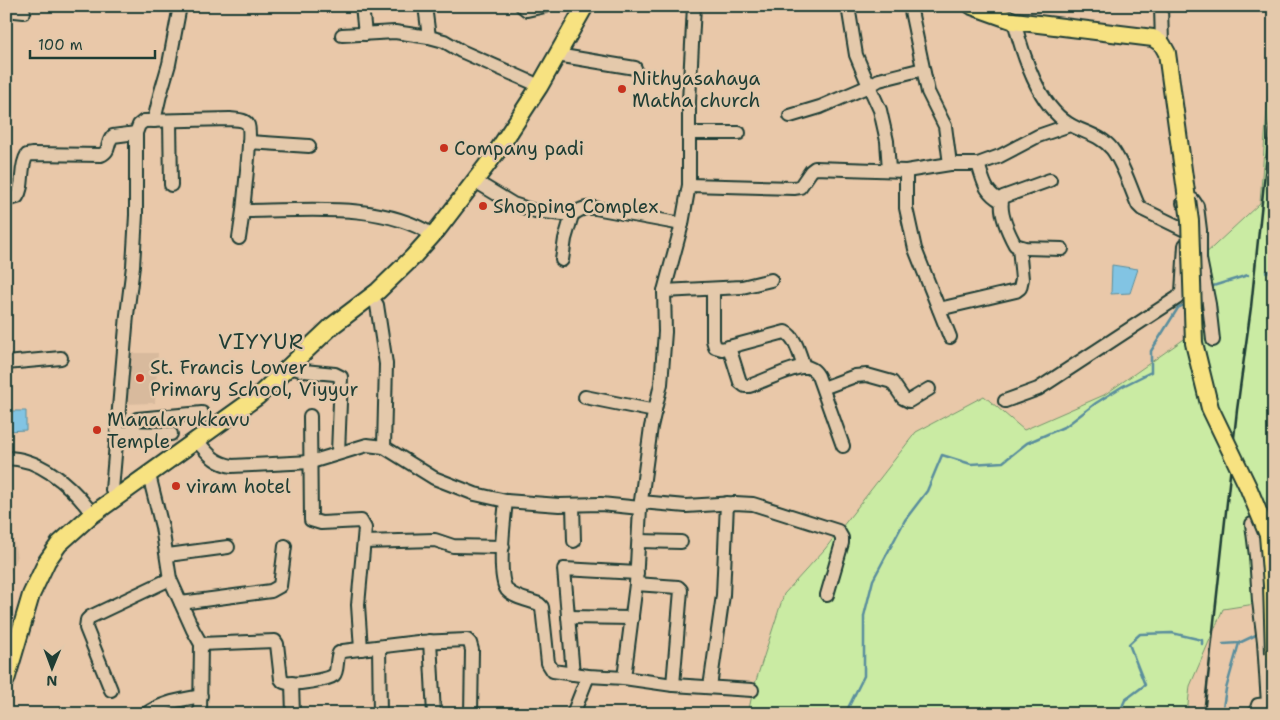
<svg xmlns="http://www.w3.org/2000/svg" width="1280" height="720" viewBox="0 0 1280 720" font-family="'Shantell Sans',sans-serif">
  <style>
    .built { fill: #d8ba9d }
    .green { fill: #caeba3; stroke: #74946c }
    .water { fill: #82c4e3; stroke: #5a8e9d }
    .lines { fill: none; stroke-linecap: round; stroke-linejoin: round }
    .stream { stroke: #5a8e9d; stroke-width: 2.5 }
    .minor-casing { stroke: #1f3d34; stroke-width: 16 }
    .major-casing { stroke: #1f3d34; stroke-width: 20 }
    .minor { stroke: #e4c9ab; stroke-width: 12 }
    .major { stroke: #f7e281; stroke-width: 16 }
    .rail { stroke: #1f3d34; stroke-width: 2.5 }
    .major-bridge-casing { stroke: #1f3d34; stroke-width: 20; stroke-linecap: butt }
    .major-bridge { stroke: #f7e281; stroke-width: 16 }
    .poi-dot { fill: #c8321e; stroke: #e4c9ab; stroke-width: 2 }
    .labels { text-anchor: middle; stroke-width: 5; stroke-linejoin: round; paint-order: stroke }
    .poi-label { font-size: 19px; fill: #1f3d34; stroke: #e4c9ab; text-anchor: start }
    .quarter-label { font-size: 21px; letter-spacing: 1px; fill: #1f3d34; stroke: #e4c9ab }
  </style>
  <rect width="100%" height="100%" fill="#e9c8a9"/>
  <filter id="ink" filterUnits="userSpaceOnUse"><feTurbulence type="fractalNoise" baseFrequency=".02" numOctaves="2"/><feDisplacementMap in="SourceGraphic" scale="10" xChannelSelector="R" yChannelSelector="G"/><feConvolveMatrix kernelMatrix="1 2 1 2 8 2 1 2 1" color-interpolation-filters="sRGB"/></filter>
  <g filter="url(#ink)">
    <g class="built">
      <polygon points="125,353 158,353 155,403 123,404"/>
      <polygon points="6,468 11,469 7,505 17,558 6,583"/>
    </g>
    <polygon class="green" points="1274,64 1274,601 1223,609 1190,686 1187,714 748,714 753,690 784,594 825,549 916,432 984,396 1024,430 1104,395 1190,335 1185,273 1260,203 1268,96"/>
    <g class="water">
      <polygon points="1112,265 1138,269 1130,293 1111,294"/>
      <polygon points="6,411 26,411 26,430 6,431"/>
    </g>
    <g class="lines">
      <g class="stream">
        <polyline points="1266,272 1274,270"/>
        <polyline points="1211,290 1213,286 1248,275"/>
        <polyline points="1223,644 1239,643 1258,634"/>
        <polyline points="845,714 864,676 864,616 873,580 905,520 927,491 942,455 971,464 1003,462 1027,443 1066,426 1096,403 1123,386 1151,372 1151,351 1178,308 1186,304"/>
        <polyline points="1119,714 1125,700 1145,685 1129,644 1140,634 1172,633 1202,640 1202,644"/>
        <polyline points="1222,714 1226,689 1239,643"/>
      </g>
      <g class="minor-casing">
        <g id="minor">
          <polyline points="362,6 365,34"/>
          <polyline points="425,6 429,37"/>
          <polyline points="522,6 527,10 545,6"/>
          <polyline points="848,6 856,55 869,86 879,80 923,69"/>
          <polyline points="910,6 928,92 945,126 950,164 978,164 1000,156 1038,136 1070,125"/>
          <polyline points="1161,6 1162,44"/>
          <polyline points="6,10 24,12"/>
          <path d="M1014,21C1023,55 1038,105 1069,124C1084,133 1101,135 1112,149C1124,165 1130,187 1138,205L1142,209L1185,230"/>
          <polyline points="342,35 395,32 429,37 444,41 461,51 531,82"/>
          <polyline points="557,55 635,68"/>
          <polyline points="790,116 820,107 869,86 880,110 887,141 889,170"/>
          <polyline points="154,121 160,95 169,64 180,6"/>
          <polyline points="170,121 171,185"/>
          <polyline points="689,133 739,133"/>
          <polyline points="249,142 309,146"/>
          <path d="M978,164C984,181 984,192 1001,201"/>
          <polyline points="906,171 906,208 915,249 950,337"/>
          <path d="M1050,180L1003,197C998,211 1008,232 1015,245L1025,248L1062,249"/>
          <path d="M475,181L513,204L535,211L572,215C580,209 585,207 595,208L682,224"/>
          <polyline points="689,185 794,188 800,187 811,171 815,168 906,171 950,164"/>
          <path d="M6,200L17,197C25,185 19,168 27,155L33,154L101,155C111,151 106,143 113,136L136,133"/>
          <polyline points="1183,203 1187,199 1193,200 1197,206 1200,230 1200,259 1209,304 1213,340"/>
          <path d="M239,238L243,211C305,211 379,201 433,235"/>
          <polyline points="562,260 565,239 572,215"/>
          <path d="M713,289V340L715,347L722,349L729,347L785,332C796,337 800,356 804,367"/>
          <polyline points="664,291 742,287 771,280"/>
          <polyline points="371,296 377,305 386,364 384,447"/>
          <polyline points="939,309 1016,291 1020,288 1022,279 1019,247"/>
          <path d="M729,347L740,382L745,386H749C762,382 790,368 802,367C809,366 815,370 818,376L843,446"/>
          <polyline points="6,363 61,358"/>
          <polyline points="290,367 304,371 335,374 341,377 338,453"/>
          <polyline points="823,388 855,376 867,375 892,382 903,398 909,401 929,389"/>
          <polyline points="585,397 655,411"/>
          <polyline points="1005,401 1038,389 1177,298 1182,292 1185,245"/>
          <polyline points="310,416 311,520 321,523 361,521 365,528 358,605 361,649"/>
          <polyline points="123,433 171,434"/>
          <polyline points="131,433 137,419 202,413"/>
          <path d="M197,441C209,454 214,463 232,466L311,462L367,445L384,447L434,478L475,494L506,501L559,505L601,504L640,508"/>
          <path d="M6,458C39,458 68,483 87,507"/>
          <polyline points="149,475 162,527 170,579 193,630 201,644 200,714"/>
          <path d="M112,490L127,315L133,266L136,215V133L139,125L144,121L230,119C237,120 245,119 248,125C252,132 244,198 243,211"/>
          <path d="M506,501C504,519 497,577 507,590C514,598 529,600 539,604L542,607L548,663L553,671L588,676L624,678L673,685L752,690"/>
          <polyline points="641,502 686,506 735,503 753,504 838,531 842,538 842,543 827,595"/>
          <polyline points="573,505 574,541"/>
          <polyline points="1252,524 1256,556 1259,601 1264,642 1268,704 1270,714"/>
          <polyline points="639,541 681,542"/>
          <polyline points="364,542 435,540 453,546 503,547"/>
          <polyline points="168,555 228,547"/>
          <polyline points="636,584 678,587 681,590 673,685"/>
          <polyline points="181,603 271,591 280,586 285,546"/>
          <polyline points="568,617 632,618"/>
          <polyline points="430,641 434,714"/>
          <path d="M201,644L275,641L277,644L281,679C283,682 283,682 287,683C295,685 328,680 334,675C338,671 336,659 339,653L343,651L418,642L467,640L470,643L472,650L471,714"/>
          <polyline points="379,647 380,714"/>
          <polyline points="573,674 564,569 637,573"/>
          <polyline points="624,678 636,584 640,508 651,427 661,384 665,332 664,291 682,224 689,185 689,101 694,6"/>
          <polyline points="292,683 293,714"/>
          <polyline points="710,687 723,595 727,503"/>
          <polyline points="111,690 86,628 87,620 90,617 170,579"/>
          <path d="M146,714C162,702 182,700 201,696"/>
          <polyline points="573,714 588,676"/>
          <polyline points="1255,714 1258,705 1268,704"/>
        </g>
      </g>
      <g class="major-casing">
        <g id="major">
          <polyline points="972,6 1014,21 1153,38 1162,44 1167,53 1187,199"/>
          <polyline points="6,680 31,595 47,561 59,544 89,517 258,396 332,326 378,291 412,258 438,229 496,153 539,87 585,6"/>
        </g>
      </g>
      <use href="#minor" class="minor"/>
      <use href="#major" class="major"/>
      <polyline class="rail" points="1204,714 1237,410 1251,307 1274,87"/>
      <g class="major-bridge-casing">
        <polyline id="major-bridge" points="1187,199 1190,221 1194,343 1210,408 1248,487 1268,535 1272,585 1274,654"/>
      </g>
      <use href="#major-bridge" class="major-bridge"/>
    </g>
  </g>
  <g class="poi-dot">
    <circle cx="622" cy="89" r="5"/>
    <circle cx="444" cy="148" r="5"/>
    <circle cx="483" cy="206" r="5"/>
    <circle cx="140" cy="378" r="5"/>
    <circle cx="97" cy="430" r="5"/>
    <circle cx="176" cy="486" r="5"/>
  </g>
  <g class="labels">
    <g class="poi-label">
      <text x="632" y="85">Nithyasahaya<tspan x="632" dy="22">Matha church</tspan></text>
      <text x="454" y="155">Company padi</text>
      <text x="493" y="213">Shopping Complex</text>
      <text x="150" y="374">St. Francis Lower<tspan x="150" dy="22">Primary School, Viyyur</tspan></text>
      <text x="107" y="426">Manalarukkavu<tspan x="107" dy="22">Temple</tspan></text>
      <text x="186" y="493">viram hotel</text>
    </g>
    <g class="quarter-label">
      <text x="261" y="349">VIYYUR</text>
    </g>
  </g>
  <rect width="1280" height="720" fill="none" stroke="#e4c9ab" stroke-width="25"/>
  <rect x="12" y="12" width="1255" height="695" fill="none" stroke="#1f3d34" stroke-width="2" filter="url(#ink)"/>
  <g transform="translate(52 668) rotate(181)" stroke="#e4c9ab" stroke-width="4" paint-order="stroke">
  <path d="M0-4L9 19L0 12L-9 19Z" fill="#1f3d34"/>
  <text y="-8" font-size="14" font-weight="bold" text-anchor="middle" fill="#1f3d34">N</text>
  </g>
  <path d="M30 50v8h125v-8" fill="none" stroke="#1f3d34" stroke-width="2.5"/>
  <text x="38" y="50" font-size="15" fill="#1f3d34" stroke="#e4c9ab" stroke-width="4" paint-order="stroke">100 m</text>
</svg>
